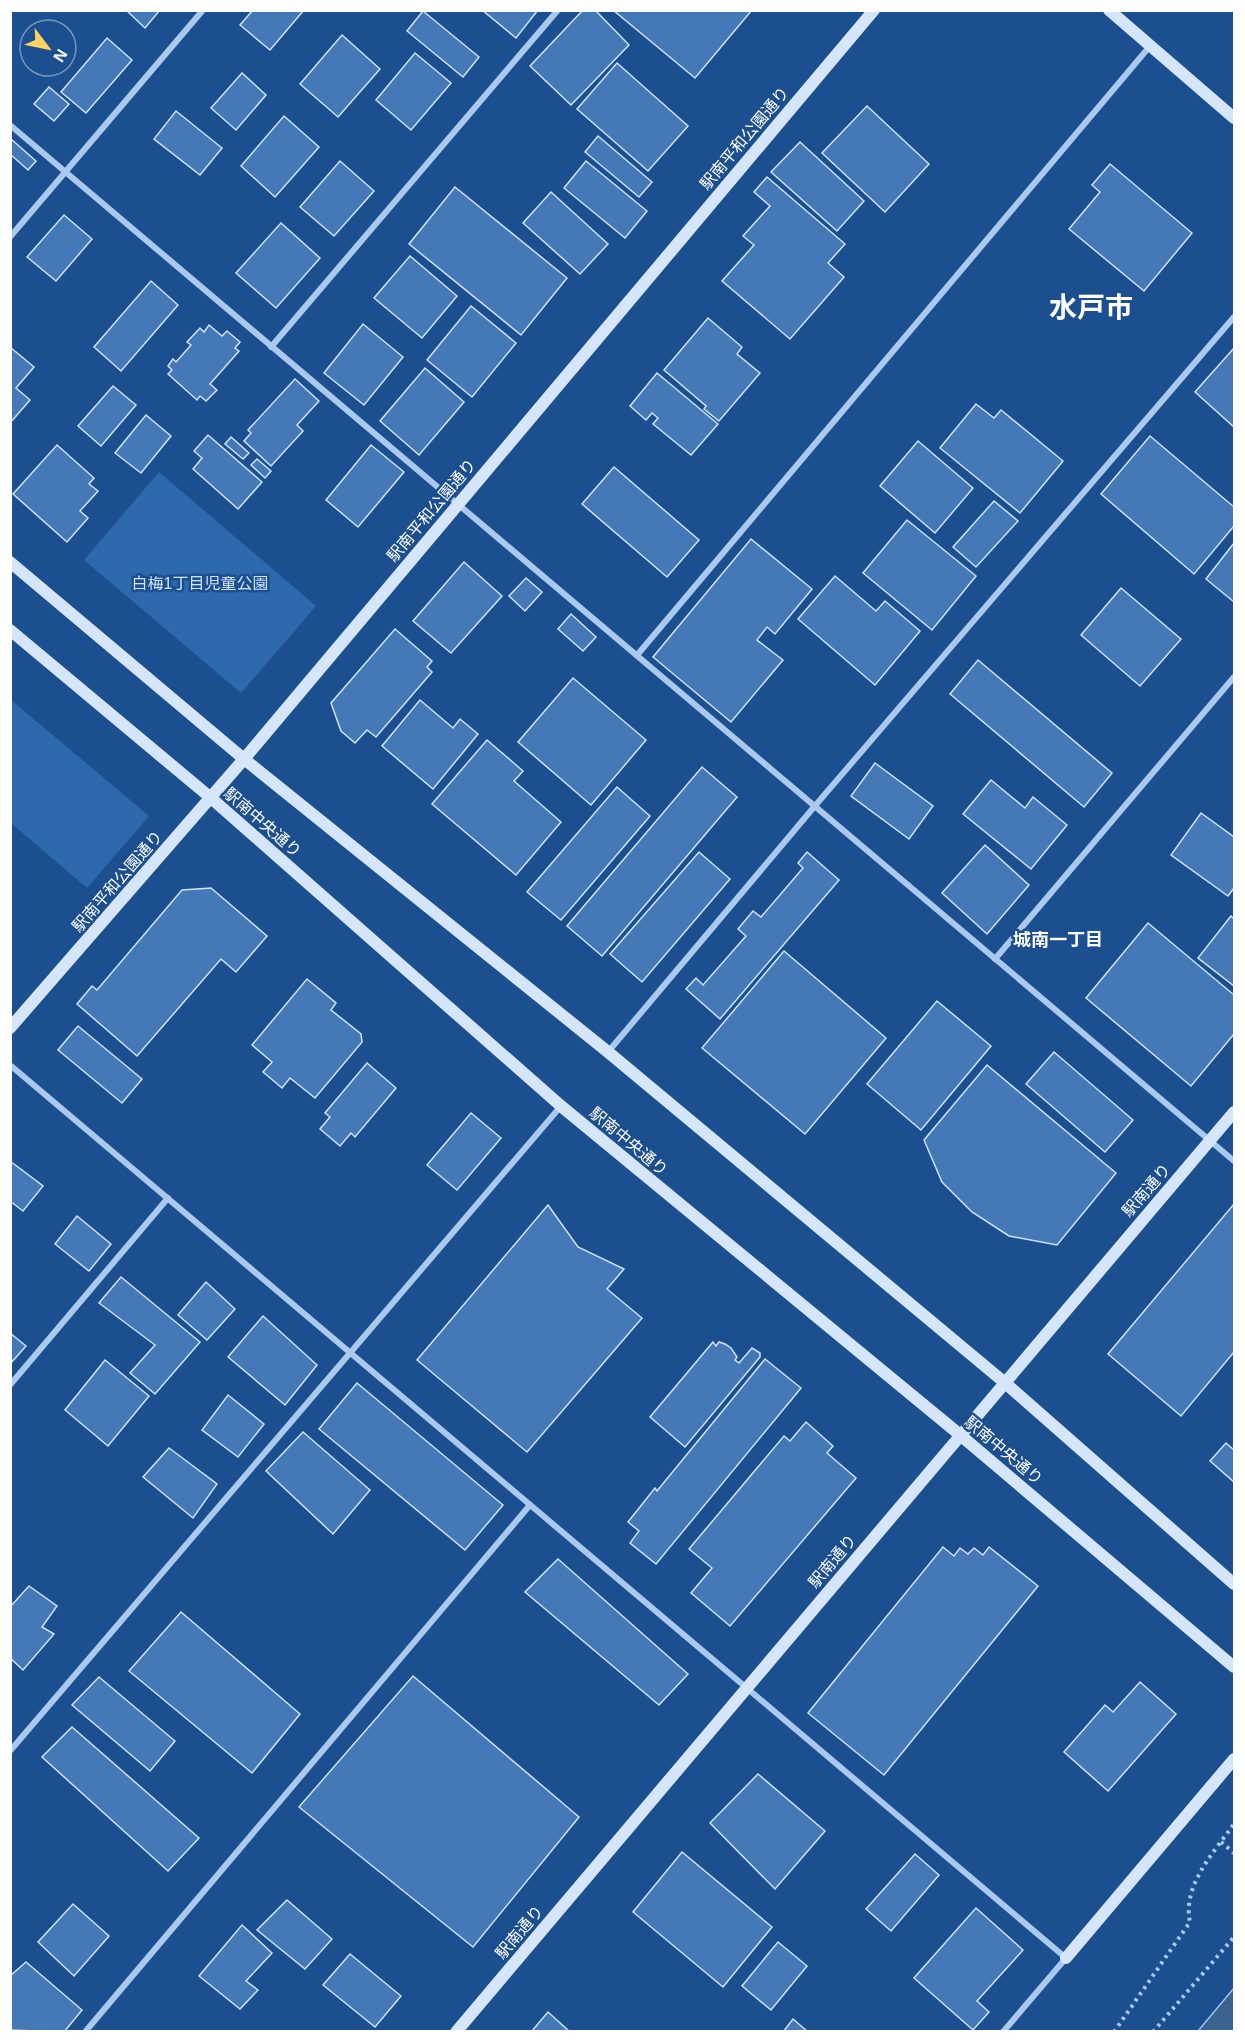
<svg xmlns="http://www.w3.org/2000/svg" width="1245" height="2042" viewBox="0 0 1245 2042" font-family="Helvetica,'Noto Sans JP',sans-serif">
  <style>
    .green { fill: #2e69ad }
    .water { fill: #3c6290; stroke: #9cc4f0; stroke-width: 1.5 }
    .building { fill: #4478b7; stroke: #cfe3fa; stroke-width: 1.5 }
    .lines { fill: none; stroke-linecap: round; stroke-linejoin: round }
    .path { stroke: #a9c9ee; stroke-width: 4; stroke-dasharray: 3 4.5; stroke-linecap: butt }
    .street { stroke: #a9c9ee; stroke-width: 6 }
    .secondary { stroke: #d6e6fa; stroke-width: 12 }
    .labels { text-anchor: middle; stroke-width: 5; stroke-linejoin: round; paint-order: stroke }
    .street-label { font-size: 16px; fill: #fff; stroke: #1b4f8f }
    .park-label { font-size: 16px; fill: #cfe3fa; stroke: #1b4f8f }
    .neighbourhood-label { font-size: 18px; font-weight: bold; fill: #fff; stroke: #1b4f8f }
    .town-label { font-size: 28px; font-weight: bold; fill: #fff; stroke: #1b4f8f }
  </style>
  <rect width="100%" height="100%" fill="#1b4f8f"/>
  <g class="green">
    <polygon points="159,472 316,606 241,693 84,560"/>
    <polygon points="10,699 149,816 87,888 11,823"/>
  </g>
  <polygon class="water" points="1234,1988 1234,2031 1198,2031"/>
  <g class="building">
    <polygon points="126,10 160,10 145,28"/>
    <polygon points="253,10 304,10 270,50 240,25"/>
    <polygon points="482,10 538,10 516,38"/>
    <polygon points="583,10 595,10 629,45 571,105 530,66"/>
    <polygon points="613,10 752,10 695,78"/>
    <polygon points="423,11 479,57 463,77 407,31"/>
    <polygon points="342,35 380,69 338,117 300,84"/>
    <polygon points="107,38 132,60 86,113 61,92"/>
    <polygon points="415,53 451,83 411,130 376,100"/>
    <polygon points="617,63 688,126 648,171 577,109"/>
    <polygon points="242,73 266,95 236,130 211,108"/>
    <polygon points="49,87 69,104 54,121 34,104"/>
    <polygon points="867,106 929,164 885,212 822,153"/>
    <polygon points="176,111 222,148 200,175 154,139"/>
    <polygon points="284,116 319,147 275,197 241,166"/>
    <polygon points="598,136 652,182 639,197 585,152"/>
    <polygon points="11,139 36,161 28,170 10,154"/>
    <polygon points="800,142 864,201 837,231 771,172"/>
    <polygon points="340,161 374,191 334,236 300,207"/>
    <polygon points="586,161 647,211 625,238 564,188"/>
    <polygon points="1110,164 1192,233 1144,291 1069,229 1100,192 1092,185"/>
    <polygon points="767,177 845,244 828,263 844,277 790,339 722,281 754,245 743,236 770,206 754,192"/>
    <polygon points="455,187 567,278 521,335 409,244"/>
    <polygon points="551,192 608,244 580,274 523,223"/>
    <polygon points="64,215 92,239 56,281 27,257"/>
    <polygon points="281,223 320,258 276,308 236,273"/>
    <polygon points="410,256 457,296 422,338 374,298"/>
    <polygon points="151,281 178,305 121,371 94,347"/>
    <polygon points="471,306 516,343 472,397 427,360"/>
    <polygon points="708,318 742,347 737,354 760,373 719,421 704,409 706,406 664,370"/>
    <polygon points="363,324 403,357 364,405 324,373"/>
    <polygon points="209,325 222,336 227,331 240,342 235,348 239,351 210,384 217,390 206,401 200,396 197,400 168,374 172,370 168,366 173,359 176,362 191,345 187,342 200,328 204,332"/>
    <polygon points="10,347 34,367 16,388 30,400 10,423"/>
    <polygon points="1234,348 1234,427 1195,392"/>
    <polygon points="425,368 464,402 419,455 380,421"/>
    <polygon points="657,373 718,424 691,455 653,424 658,418 652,413 646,420 630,406"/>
    <polygon points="295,379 319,401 297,425 303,431 271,466 244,441 251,433 248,430"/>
    <polygon points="113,386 136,405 101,446 78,426"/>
    <polygon points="976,404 994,418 1001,410 1063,461 1020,513 940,448"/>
    <polygon points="146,415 171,436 141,473 115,453"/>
    <polygon points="208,435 262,482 238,509 193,469 202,458 194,451"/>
    <polygon points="1150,436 1234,507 1234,526 1194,574 1101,494"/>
    <polygon points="231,437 249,453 243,459 225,444"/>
    <polygon points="918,441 973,488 935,533 880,486"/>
    <polygon points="57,445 94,478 89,484 98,491 80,511 88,518 67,542 13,494"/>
    <polygon points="371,445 404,472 358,527 326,500"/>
    <polygon points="257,459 271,471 265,478 251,465"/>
    <polygon points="614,467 699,540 667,577 582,504"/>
    <polygon points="994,501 1018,521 976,567 953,547"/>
    <polygon points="907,520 976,576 932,630 863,573"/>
    <polygon points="751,539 812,589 775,634 767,627 757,640 783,660 731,722 653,657"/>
    <polygon points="1234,543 1234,602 1206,579"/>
    <polygon points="464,562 502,596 451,653 413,621"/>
    <polygon points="835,576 876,611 885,601 920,631 875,685 798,619"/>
    <polygon points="526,578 542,592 525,611 509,596"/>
    <polygon points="1121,588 1181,639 1140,686 1081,635"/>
    <polygon points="571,614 596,637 583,651 558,629"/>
    <polygon points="395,629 432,661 427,667 432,672 376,737 367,730 355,743 341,731 331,703"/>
    <polygon points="978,660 1112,773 1084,807 950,694"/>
    <polygon points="573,678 646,740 591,805 518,742"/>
    <polygon points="420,700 453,728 460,719 478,734 433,789 382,746"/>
    <polygon points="487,740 523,771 514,781 561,822 516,875 432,804"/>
    <polygon points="875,763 933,806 909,839 851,796"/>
    <polygon points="702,767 737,797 602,956 567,926"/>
    <polygon points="991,780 1025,808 1033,797 1067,825 1031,869 963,814"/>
    <polygon points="617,787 650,816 561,920 527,892"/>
    <polygon points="1201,813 1234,837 1234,888 1228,896 1171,855"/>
    <polygon points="985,845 1029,885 987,934 942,893"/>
    <polygon points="699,852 730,879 642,982 610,954"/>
    <polygon points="807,852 839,880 720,1019 686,989 696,978 703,985 746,936 738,929 753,911 761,917 803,868 798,863"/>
    <polygon points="211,888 267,936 236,972 221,959 137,1056 77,1004 92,986 97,990 182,890"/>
    <polygon points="1231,916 1234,919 1234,986 1198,958"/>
    <polygon points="1148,923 1234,995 1234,1034 1191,1086 1086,998"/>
    <polygon points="784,951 886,1038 805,1134 702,1048"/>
    <polygon points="307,979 336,1003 331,1010 361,1034 362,1042 315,1098 290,1078 282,1088 263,1072 272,1062 252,1045"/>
    <polygon points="937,1001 991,1046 921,1130 867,1084"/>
    <polygon points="78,1026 142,1079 122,1103 58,1050"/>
    <polygon points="1054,1052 1133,1120 1105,1152 1026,1084"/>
    <polygon points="367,1063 396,1088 355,1137 351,1133 340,1146 320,1129 330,1117 325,1113"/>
    <polygon points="987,1065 1116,1173 1057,1245 1009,1236 972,1212 942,1182 924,1140"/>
    <polygon points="471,1113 501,1138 457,1190 427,1165"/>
    <polygon points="10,1161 43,1186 23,1211 10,1201"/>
    <polygon points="1234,1204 1234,1352 1181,1416 1108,1354"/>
    <polygon points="548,1205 578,1247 624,1269 607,1289 642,1318 527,1452 417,1360"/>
    <polygon points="77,1216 111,1244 89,1271 55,1244"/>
    <polygon points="121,1277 200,1342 155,1394 130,1373 155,1345 99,1303"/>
    <polygon points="206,1282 235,1309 207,1340 178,1315"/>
    <polygon points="263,1316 317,1365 285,1405 228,1357"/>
    <polygon points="10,1333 26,1346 10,1364"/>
    <polygon points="713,1342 716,1346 719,1342 725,1344 731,1348 737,1357 735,1360 739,1363 752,1348 760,1353 760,1357 685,1447 650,1417"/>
    <polygon points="765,1359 801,1388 656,1564 630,1543 639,1531 628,1522 655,1488 657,1491"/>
    <polygon points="105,1360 149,1396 108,1446 65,1410"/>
    <polygon points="357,1383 503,1505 465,1550 319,1429"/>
    <polygon points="228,1395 264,1424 238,1457 202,1430"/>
    <polygon points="806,1422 833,1446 827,1453 856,1478 730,1626 691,1593 712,1568 689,1549 784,1436 790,1441"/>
    <polygon points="303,1432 370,1490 333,1534 266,1471"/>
    <polygon points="1226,1443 1234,1450 1234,1482 1210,1461"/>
    <polygon points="169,1448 217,1484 193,1518 143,1477"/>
    <polygon points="943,1547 954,1556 960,1548 968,1554 974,1548 983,1555 989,1547 1038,1586 884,1775 808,1713"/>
    <polygon points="558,1559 688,1674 659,1705 525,1592"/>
    <polygon points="29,1586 57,1606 42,1627 54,1634 23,1670 10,1658 10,1607"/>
    <polygon points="181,1612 300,1714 252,1773 129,1671"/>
    <polygon points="413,1676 579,1817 473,1947 299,1807"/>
    <polygon points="99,1677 175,1741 150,1771 72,1705"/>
    <polygon points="1140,1682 1176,1714 1108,1791 1064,1752 1105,1705 1113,1712"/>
    <polygon points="72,1727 199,1838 168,1871 42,1757"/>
    <polygon points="758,1774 825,1831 775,1889 710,1823"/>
    <polygon points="682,1852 772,1927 723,1987 633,1912"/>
    <polygon points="915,1854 939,1875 891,1931 866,1909"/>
    <polygon points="287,1900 332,1939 305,1969 257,1930"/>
    <polygon points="73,1904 109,1936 74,1976 38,1942"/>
    <polygon points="976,1908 1023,1950 977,2001 989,2012 973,2030 914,1978"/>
    <polygon points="242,1925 272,1953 246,1981 258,1990 240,2009 199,1976"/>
    <polygon points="778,1942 807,1966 771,2010 742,1986"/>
    <polygon points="350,1954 401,1996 375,2027 323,1985"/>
    <polygon points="26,1962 82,2010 64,2032 10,2030 10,1976"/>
    <polygon points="548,2012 570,2032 531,2032"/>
    <polygon points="793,2019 808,2032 783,2032"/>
  </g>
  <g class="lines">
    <g class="path">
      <polyline points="1221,1842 1234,1853"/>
      <path d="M1114,2032L1190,1922C1182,1886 1214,1852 1234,1824"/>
      <polyline points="1153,2032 1234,1937"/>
    </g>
    <g class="street">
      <polyline points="10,125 1234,1161"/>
      <polyline points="10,237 203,10"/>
      <polyline points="271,347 558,10"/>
      <polyline points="638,654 1150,46"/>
      <polyline points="995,959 1234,677"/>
      <polyline points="608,1052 814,807 1234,317"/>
      <polyline points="10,1065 1066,1958 1003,2032"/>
      <polyline points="10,1385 168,1198"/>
      <polyline points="10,1751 561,1106"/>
      <polyline points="85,2032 530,1505"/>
    </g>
    <g class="secondary">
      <polyline points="1109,10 1234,118"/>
      <polyline points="10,562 244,759 608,1052 1004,1382 1234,1584"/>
      <polyline points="10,630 211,798 561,1106 959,1434 1234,1667"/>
      <polyline points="10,1028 244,759 874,10"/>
      <polyline points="1066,1958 1234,1759"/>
      <polyline points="456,2032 1234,1112"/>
    </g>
  </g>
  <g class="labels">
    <g class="street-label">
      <text transform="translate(744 138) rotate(-50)" y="6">駅南平和公園通り</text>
      <text transform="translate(431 510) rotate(-50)" y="6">駅南平和公園通り</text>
      <text transform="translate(263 822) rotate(41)" y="6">駅南中央通り</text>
      <text transform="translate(117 881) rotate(-49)" y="6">駅南平和公園通り</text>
      <text transform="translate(629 1141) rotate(40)" y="6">駅南中央通り</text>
      <text transform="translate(1146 1190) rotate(-49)" y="6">駅南通り</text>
      <text transform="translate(1004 1450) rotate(40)" y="6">駅南中央通り</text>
      <text transform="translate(832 1561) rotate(-50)" y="6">駅南通り</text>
      <text transform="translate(519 1932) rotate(-50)" y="6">駅南通り</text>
    </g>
    <g class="park-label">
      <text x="200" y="589">白梅1丁目児童公園</text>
    </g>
    <g class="neighbourhood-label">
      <text x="1058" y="946">城南一丁目</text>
    </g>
    <g class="town-label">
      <text x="1091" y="317">水戸市</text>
    </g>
  </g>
  <rect width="1245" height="2042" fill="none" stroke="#ffffff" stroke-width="24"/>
  <g transform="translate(48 48) rotate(122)"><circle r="28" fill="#1b4f8f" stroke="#7695bc" stroke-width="1.5"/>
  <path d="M0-4.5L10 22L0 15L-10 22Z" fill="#ffd166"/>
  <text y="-9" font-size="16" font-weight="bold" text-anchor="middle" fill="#ffffff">N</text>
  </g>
</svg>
